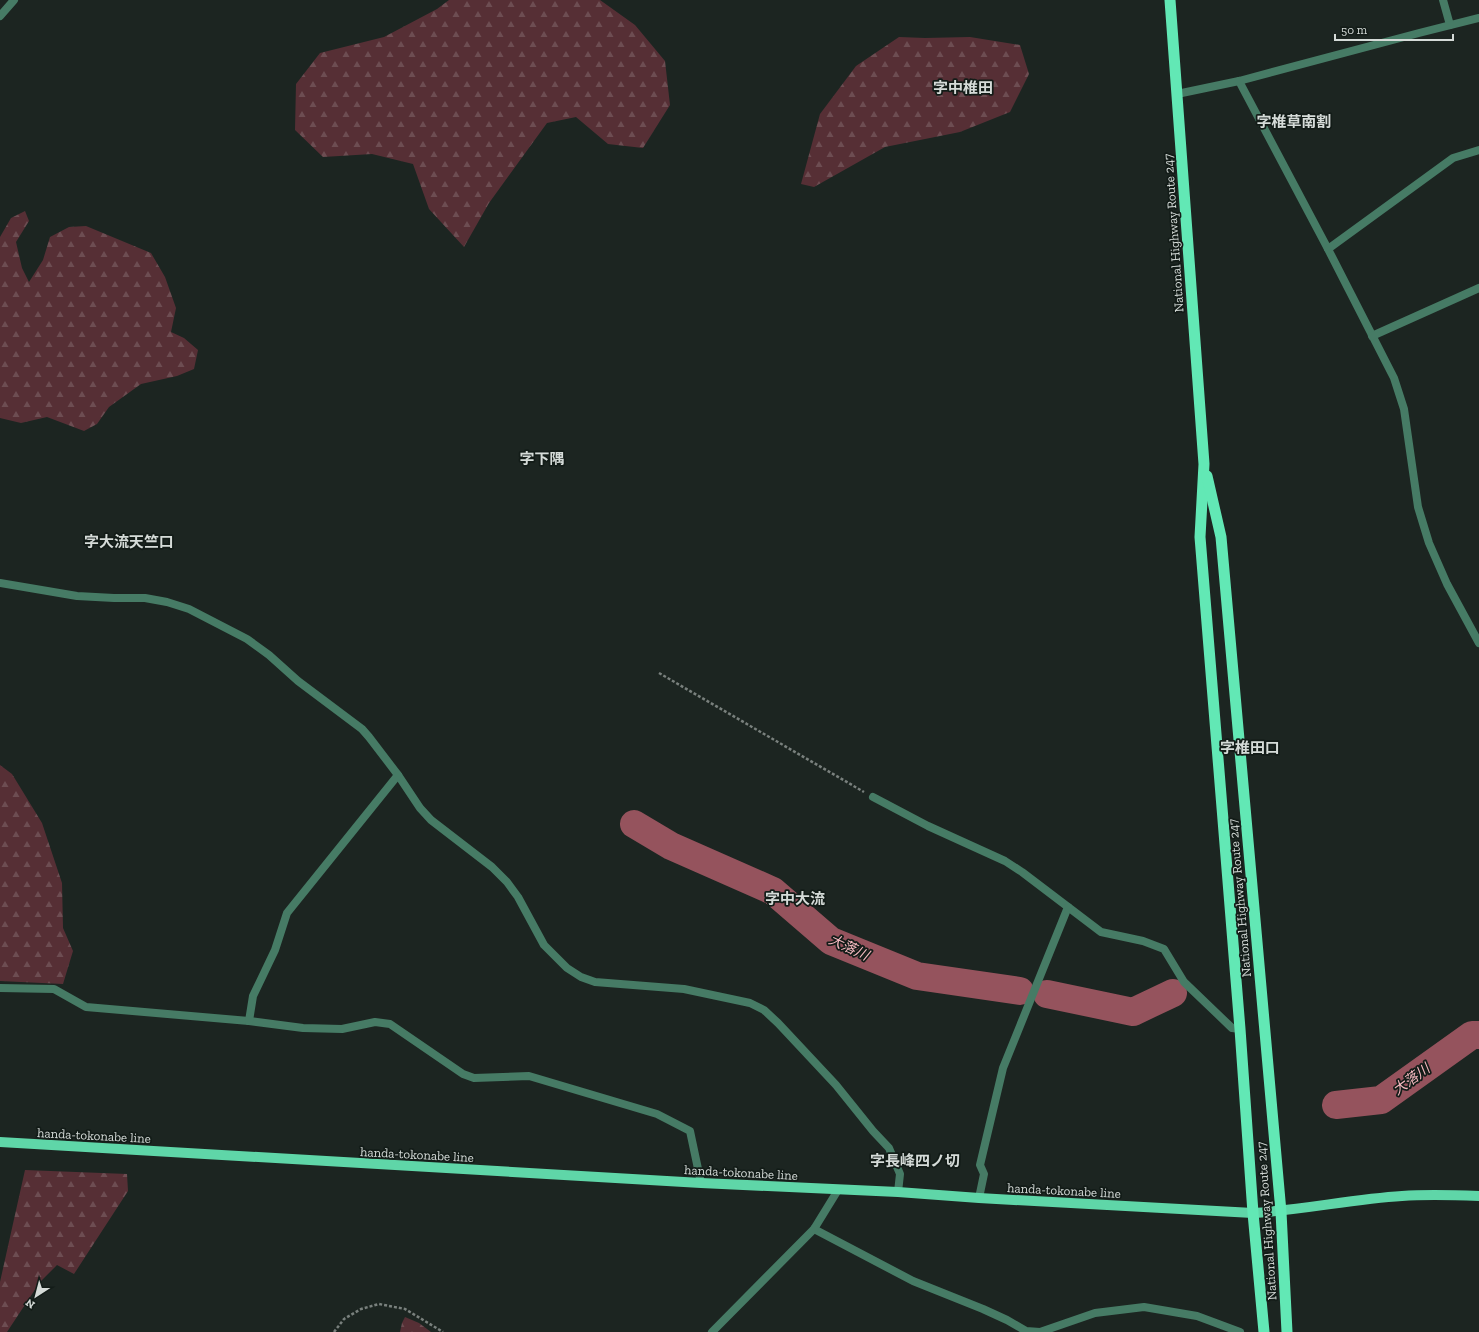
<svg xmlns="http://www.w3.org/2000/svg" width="1479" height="1332" viewBox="0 0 1479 1332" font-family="'Zilla Slab','Noto Sans JP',serif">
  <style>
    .forest { fill: url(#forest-firs) }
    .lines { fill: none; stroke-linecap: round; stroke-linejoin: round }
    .river { stroke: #95535d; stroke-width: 28 }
    .path { stroke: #79807d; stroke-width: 2.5; stroke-dasharray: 3 2; stroke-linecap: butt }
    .minor { stroke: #467b65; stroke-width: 8 }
    .tertiary { stroke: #467b65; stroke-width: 8 }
    .primary { stroke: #5fd6a8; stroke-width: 10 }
    .trunk { stroke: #62e8b5; stroke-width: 11 }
    .labels { text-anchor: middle; stroke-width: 3.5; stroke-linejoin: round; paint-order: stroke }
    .street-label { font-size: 13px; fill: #d5dbd8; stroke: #131c18 }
    .water-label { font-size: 14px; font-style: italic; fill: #f6b9c0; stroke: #131c18 }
    .quarter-label { font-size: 15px; font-weight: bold; fill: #d5dbd8; stroke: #131c18 }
  </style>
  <defs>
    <pattern id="forest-firs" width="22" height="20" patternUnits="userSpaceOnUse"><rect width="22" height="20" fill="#562f35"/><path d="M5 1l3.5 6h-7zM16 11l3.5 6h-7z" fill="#6d4d52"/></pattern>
  </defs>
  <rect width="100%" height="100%" fill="#1c2521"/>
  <g class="forest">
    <polygon points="449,0 600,0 635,25 665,61 670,105 643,148 608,144 576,117 547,123 489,203 464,247 429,209 413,164 372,154 323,157 295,130 296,84 320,53 384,37 437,9"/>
    <polygon points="899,37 925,38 970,37 1020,45 1029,74 1010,112 960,132 885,147 814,187 801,184 820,114 856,66"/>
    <polygon points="25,211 29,221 16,242 22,268 29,282 43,260 50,237 69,227 86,226 151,253 165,277 176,308 171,332 184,338 198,350 194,369 177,376 141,384 109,407 97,424 84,431 47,417 21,423 0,418 0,237 11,218"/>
    <polygon points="0,765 12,774 42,823 62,883 63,928 73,951 63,984 0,981"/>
    <polygon points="25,1170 127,1174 128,1191 74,1274 57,1265 40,1282 7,1332 0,1332 0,1282"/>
    <polygon points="405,1317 419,1323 431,1332 400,1332 402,1323"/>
  </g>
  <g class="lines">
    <g class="river">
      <polyline points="634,824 671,846 773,891 831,941 917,976 1020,991"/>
      <polyline points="1047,994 1133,1012 1173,993"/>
      <polyline points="1336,1105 1381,1100 1472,1035 1479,1035"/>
    </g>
    <g class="path">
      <polyline points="659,673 864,792"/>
      <polyline points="334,1332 344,1319 361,1309 379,1304 405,1309 443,1332"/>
    </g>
    <g class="minor">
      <polyline points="1443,0 1450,25"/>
      <polyline points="1239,81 1328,249 1394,378 1404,409 1418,507 1429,543 1447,584 1479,643"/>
      <polyline points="1328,249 1453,158 1479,150"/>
      <polyline points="1372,336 1479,288"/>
      <polyline points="0,583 77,596 114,598 145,598 167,602 189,609 247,639 269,655 298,681 362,729 369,737 398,775 420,808 431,820 492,867 507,882 518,897 544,945 567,968 581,977 595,982 684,989 750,1003 764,1010 778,1023 836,1085 873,1131 889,1148 900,1174 898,1192"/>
      <polyline points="873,797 928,826 1005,861 1022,872 1101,932 1143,941 1164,949 1184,982 1232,1028 1240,1029"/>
      <polyline points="0,988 54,989 86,1007 249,1021 303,1028 342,1029 375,1022 390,1024 463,1074 474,1078 529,1076 657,1114 690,1131 701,1183"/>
      <polyline points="249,1021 253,996 275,950 287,913 398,775"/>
      <polyline points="979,1198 984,1174 980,1165 1003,1068 1068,907"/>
      <polyline points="814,1229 913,1281 983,1309 1007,1320 1026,1331 1040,1332 1095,1313 1144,1307 1197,1316 1240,1332"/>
      <polyline points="712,1332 814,1229 838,1190"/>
    </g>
    <g class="tertiary">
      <polyline points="0,16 14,0"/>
      <polyline points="1177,94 1239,81 1419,33 1479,18"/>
    </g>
    <path class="primary" d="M0,1142L701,1183L898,1192L979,1198L1253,1213C1303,1210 1353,1199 1402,1196C1428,1194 1454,1195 1479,1196"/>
    <g class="trunk">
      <polyline points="1170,0 1204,464 1200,537 1240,1029 1253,1213 1264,1332"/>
      <polyline points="1207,476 1221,537 1281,1212 1287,1332"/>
    </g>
  </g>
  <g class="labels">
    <g class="street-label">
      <text transform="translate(1173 233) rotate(-94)" y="5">National Highway Route 247</text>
      <text transform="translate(1239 898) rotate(-95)" y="5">National Highway Route 247</text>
      <text transform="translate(94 1135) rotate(3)" y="5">handa-tokonabe line</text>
      <text transform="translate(417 1154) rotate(3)" y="5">handa-tokonabe line</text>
      <text transform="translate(741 1172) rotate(3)" y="5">handa-tokonabe line</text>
      <text transform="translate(1064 1190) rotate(3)" y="5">handa-tokonabe line</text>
      <text transform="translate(1266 1221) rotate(-94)" y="5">National Highway Route 247</text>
    </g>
    <g class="water-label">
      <text transform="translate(849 947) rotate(25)" y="5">大落川</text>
      <text transform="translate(1411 1079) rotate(-36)" y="5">大落川</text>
    </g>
    <g class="quarter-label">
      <text x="963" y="93">字中椎田</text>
      <text x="1294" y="127">字椎草南割</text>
      <text x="542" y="464">字下隅</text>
      <text x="129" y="547">字大流天竺口</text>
      <text x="1250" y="753">字椎田口</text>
      <text x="795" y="904">字中大流</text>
      <text x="915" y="1166">字長峰四ノ切</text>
    </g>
  </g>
  <g transform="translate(36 1296) rotate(216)" stroke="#131c18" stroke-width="3" paint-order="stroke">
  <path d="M0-3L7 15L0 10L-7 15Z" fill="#d5dbd8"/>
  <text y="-6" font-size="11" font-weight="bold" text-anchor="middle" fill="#d5dbd8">N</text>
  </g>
  <path d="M1335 34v6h118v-6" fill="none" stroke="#d5dbd8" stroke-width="2"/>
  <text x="1341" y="34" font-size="12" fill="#d5dbd8" stroke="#131c18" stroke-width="3" paint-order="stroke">50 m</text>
</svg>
